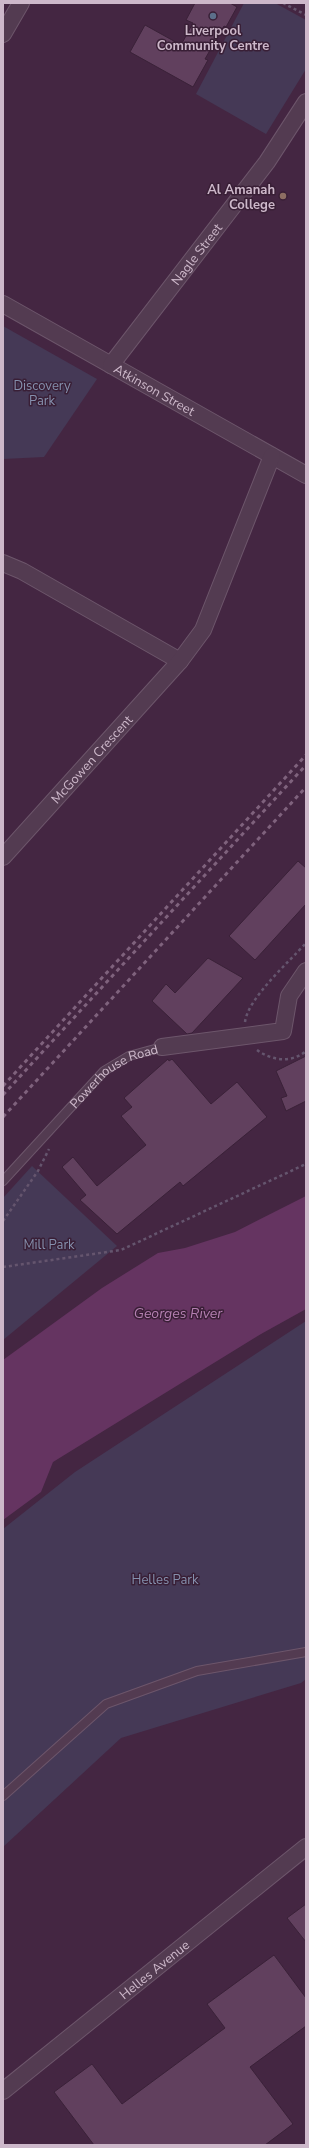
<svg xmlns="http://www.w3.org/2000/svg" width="309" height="2148" viewBox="0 0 309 2148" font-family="'Nunito Sans',sans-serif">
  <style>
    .green { fill: #453956 }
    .water { fill: #653461 }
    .building { fill: #61405e; stroke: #3a2138 }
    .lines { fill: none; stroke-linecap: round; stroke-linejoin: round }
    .service-casing { stroke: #6d566b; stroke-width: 10 }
    .minor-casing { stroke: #6d566b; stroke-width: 18 }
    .path { stroke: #65556e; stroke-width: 2.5; stroke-dasharray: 3 3; stroke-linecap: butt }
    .service { stroke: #533b51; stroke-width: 8 }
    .minor { stroke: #533b51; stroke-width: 16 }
    .rail { stroke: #7f627d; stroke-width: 3; stroke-dasharray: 4 4; stroke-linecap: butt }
    .service-dot { fill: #5c6f8a; stroke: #391f36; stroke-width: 1.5 }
    .education-dot { fill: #8d6e63; stroke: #391f36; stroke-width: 1.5 }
    .labels { text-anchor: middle; stroke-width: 3; stroke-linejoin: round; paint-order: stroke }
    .poi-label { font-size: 13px; font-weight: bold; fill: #cdb8ca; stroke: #391f36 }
    .street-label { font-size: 13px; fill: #cdb8ca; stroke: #391f36 }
    .park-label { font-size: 13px; fill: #8590ad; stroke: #391f36 }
    .water-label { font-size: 14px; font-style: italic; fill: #b47fb1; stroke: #391f36 }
  </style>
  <rect width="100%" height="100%" fill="#442642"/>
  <g class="green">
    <polygon points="244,3 275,3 306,20 306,69 266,134 196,94"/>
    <polygon points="3,326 97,379 44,457 3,459"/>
    <polygon points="32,1166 117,1246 3,1340 3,1198"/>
    <polygon points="306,1321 306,1679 301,1683 121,1738 3,1847 3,1529 75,1472"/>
  </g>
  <polygon class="water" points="306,1196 306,1309 261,1334 53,1462 41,1492 3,1520 3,1360 102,1288 158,1253 185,1248 235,1232"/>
  <g class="building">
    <polygon points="195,3 230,3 237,7 226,27 224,26 205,59 208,60 193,87 130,52 145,25 181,45 193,23 186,20"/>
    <polygon points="298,861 306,868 306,904 255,960 229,936"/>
    <polygon points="208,958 243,978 192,1033 187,1034 152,1001 166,984 175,993"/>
    <polygon points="306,1056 306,1101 286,1111 281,1098 287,1096 276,1071"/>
    <polygon points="168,1059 169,1061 172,1059 211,1104 237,1082 267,1117 183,1186 180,1182 117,1234 80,1200 86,1195 62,1167 73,1157 97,1186 146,1145 121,1116 132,1107 124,1098"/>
    <polygon points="306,1904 306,1942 287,1918"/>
    <polygon points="274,1955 306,1998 306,2026 250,2067 293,2124 265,2145 94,2145 54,2092 92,2064 122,2104 225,2028 207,2004"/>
  </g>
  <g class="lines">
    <g class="service-casing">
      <g id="service">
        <path id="s1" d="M3,1181L104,1071L129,1056L162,1047"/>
        <polyline points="3,1796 106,1704 197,1671 306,1652"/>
      </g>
    </g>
    <g class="minor-casing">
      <g id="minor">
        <polyline points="3,34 21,3"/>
        <path id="s2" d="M3,304L306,475"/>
        <path id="s3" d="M111,365L267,162L306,102"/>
        <polyline points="3,563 22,571 180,661"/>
        <path id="s4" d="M3,857L180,661L203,630L272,456"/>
        <polyline points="162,1047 283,1031 289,996 306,971"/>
        <path id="s5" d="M3,2091L306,1847"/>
      </g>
    </g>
    <g class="path">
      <polyline points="283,3 306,15"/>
      <path d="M245,1022C248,998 289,962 306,943"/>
      <path d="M257,1050C272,1061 292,1063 306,1051"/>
      <polyline points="3,1221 38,1171 49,1149"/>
      <polyline points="3,1267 121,1250 306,1164"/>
    </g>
    <use href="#service" class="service"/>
    <use href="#minor" class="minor"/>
    <g class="rail">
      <polyline points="3,1086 306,755"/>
      <polyline points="3,1095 306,765"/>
      <polyline points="3,1117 306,787"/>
    </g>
  </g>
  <circle class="service-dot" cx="213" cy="16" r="4"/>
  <circle class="education-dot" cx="283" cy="196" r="4"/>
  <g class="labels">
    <g class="poi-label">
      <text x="213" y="35">Liverpool<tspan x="213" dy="15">Community Centre</tspan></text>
      <text x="275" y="194" text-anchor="end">Al Amanah<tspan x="275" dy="15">College</tspan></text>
    </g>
    <g class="street-label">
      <text dy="5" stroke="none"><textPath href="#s3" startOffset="140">Nagle Street</textPath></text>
      <text dy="5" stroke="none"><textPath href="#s2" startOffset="174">Atkinson Street</textPath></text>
      <text dy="5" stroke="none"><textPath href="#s4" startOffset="132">McGowen Crescent</textPath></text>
      <text dy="5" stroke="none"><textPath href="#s1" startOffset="155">Powerhouse Road</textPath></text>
      <text dy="5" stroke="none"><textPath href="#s5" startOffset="194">Helles Avenue</textPath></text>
    </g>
    <g class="park-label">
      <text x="42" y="390">Discovery<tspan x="42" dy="15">Park</tspan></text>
      <text x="49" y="1249">Mill Park</text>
      <text x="165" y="1584">Helles Park</text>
    </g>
    <g class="water-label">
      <text x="178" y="1318">Georges River</text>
    </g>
  </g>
  <rect width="309" height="2148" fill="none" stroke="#cdb8ca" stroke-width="8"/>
</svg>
